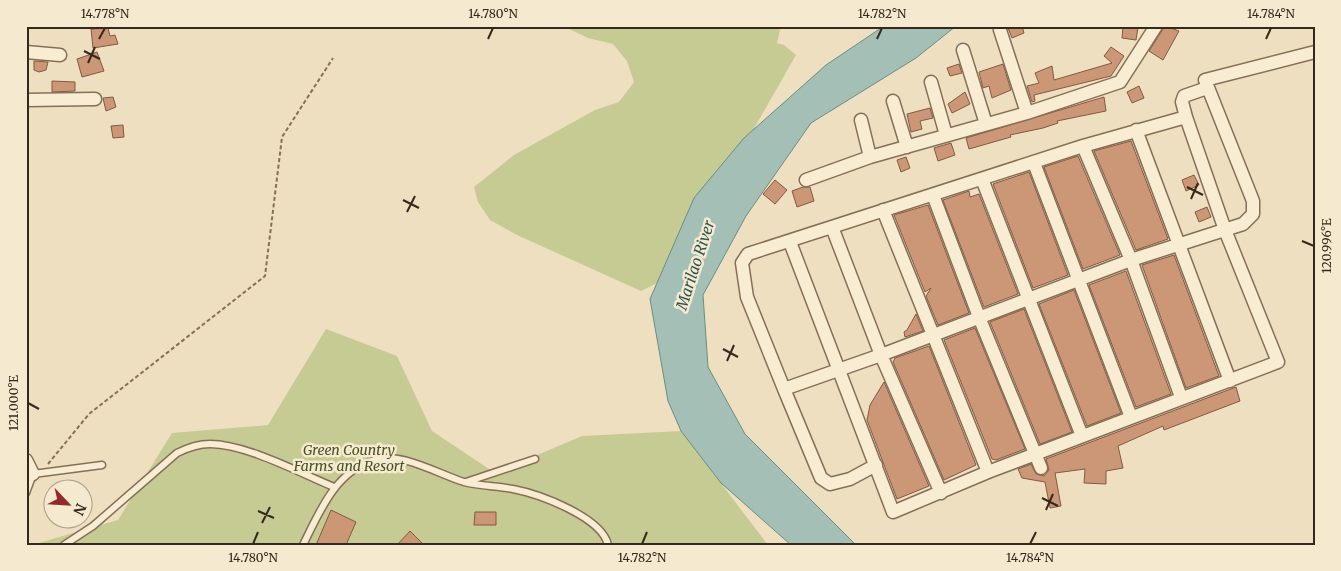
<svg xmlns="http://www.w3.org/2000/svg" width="1341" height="571" viewBox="0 0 1341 571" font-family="Merriweather,serif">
	<rect width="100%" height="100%" fill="#eddfc0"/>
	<path fill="#c6cb94" d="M563,26h218l-4,17 7,2 12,10 -127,222 -28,14 -124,-56 -27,-15 -12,-18 -4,-15 40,-32 81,-45 24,-8 15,-20 -7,-21 -14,-17 -25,-6z
		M326,329l71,27 35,75 63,42 87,-37 99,-5 87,114h-736l86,-25 54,-87 96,-8z"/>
	<path fill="#a3bfb6" stroke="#6a8d83" d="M884,26h72l-40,32 -105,65 -65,93 -43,79 5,72 37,67 111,111h-65l-70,-62 -40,-52 -13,-30 -18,-102 44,-101 50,-60 82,-73z"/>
	<path fill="#cb9776" stroke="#85593f" d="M1014,26h8l2,7 -12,5 -4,-10z
		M1165,26l14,5 -16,29 -14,-9z
		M1123,27h15l-2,13 -14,-2z
		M108,28l2,8 5,-1 3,9 -25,4 -2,-19z
		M1111,47l13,9 -13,20 -77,19 1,6 -3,1 -5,-16 12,-3 -4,-10 17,-7 2,14 58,-17 -8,-7z
		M97,52l7,19 -22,6 -5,-18z
		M34,61l14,1 -2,8 -7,2 -5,-2z
		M959,64l3,9 -12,3 -3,-8z
		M1003,64l8,26 -19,8 -3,-12 -6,2 -4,-16z
		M52,81l23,1v9l-23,1z
		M1139,86l5,12 -12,5 -5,-11z
		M965,92l5,12 -18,9 -4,-9z
		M113,97l3,10 -10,4 -3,-13z
		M1104,97l2,14 -49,10 1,2 -15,5 -33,7 1,2 -42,12 -3,-11z
		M930,108l3,10 -13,3 2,8 -11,3 -4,-18z
		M123,125l1,12 -11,1 -2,-12z
		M1131,141l37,98 -32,11 -42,-99z
		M951,143l4,12 -17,6 -4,-13z
		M1078,156l42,99 -37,14 -39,-102z
		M906,157l4,11 -9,4 -4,-12z
		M1029,172l39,103 -35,13 -40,-104z
		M1194,175l5,10 -13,6 -4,-11z
		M775,180l12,10 -12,14 -12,-10z
		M803,187h7l4,14 -17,6 -5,-16z
		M969,191l1,6 9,-3 39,100 -34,13 -41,-107z
		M928,205l41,108 -31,12 -12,-29 5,-8 -6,4 -31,-77z
		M1207,207l4,10 -12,5 -4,-10z
		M1174,255l45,121 -33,12 -44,-123z
		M1126,271l45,123 -35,13 -47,-122z
		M1074,290l47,123 -34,13 -48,-122z
		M1024,309l48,123 -32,12 -50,-122z
		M916,314l7,17 -18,6 -1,-5 3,-2z
		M975,328l50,121 -29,11 -4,-1 -48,-119z
		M929,346l47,119 -32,15 -51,-118 2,-4z
		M884,382l45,104 -32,13 -30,-79 3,-15z
		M1236,387l4,14 -76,29 -1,-4 -45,20 5,22 -17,3v13l-22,-1 1,-14 -30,4 6,33 -11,2 -5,-26 -23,-4 -4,-9 13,-5 5,10 8,2 5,-6 -3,-11z
		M331,510l25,12 -10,23h-30z
		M475,512h21v13h-22z
		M410,531l14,14h-27z"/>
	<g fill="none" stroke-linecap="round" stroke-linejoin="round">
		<g stroke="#866f58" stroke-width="9">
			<path id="lane" d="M466,482l69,-23
				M26,493l7,-19 69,-9
				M64,545l29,-19 84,-73c10,-5 21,-9 33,-9 36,0 90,29 124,43
				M303,545c17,-34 32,-73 71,-85 26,-9 64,14 90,22 16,4 33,4 49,7 26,5 89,28 95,56"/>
		</g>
		<g stroke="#866f58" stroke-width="15">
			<path id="street" d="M1000,30l27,83
				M963,50l23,74
				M26,52l34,3
				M931,82l15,53
				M1207,88l-23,8 -2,6 4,15 -103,29 -335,108 -6,9 5,34 37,92 97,-34 250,-95 112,-36 10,-10v-13l-48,-121 110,-28
				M26,100l69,-1
				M893,101l14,46
				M861,120l9,37
				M1136,130l94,251
				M1083,146l48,114 50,137
				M1034,163l97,254
				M982,179l100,257
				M806,180l64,-23 157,-44 93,-31 36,-56
				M933,195l46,122 62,151
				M883,210l105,262
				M832,227l49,128 60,138
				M790,242l103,270 95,-40 290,-110 -53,-132 -39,-113
				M784,389l37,89 9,6 20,-5 26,-14
				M26,460l7,14 -7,3"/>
		</g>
		<path stroke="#866f58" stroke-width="2" stroke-dasharray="4 2.5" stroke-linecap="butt" d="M48,464l41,-50 176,-138 17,-139 51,-79"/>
		<use href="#lane" stroke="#f8ecd3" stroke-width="6"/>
		<use href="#street" stroke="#f8ecd3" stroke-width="12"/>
	</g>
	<path fill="none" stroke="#35281d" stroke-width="2" d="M99,39l6,-11M488,39l5,-11M877,39l5,-11M1266,39l5,-11M84,51l16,8M88,63l7,-16M1187,187l16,8M1191,199l7,-16M403,200l16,8M407,212l8,-16M1302,241l12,5M723,349l15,8M727,361l7,-16M28,403l11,6M1042,498l16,8M1046,510l7,-16M258,511l16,7M262,523l8,-16M253,544l5,-12M642,544l5,-12M1030,544l6,-12"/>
	<g text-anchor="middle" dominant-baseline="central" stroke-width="5" stroke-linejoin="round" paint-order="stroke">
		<g font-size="14" font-style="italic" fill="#475223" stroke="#f5e9cf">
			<text x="349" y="450">Green Country<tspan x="349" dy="16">Farms and Resort</tspan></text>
		</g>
		<g font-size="15" font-style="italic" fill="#2c5552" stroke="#f5e9cf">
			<text transform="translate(695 265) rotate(-72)">Marilao River</text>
		</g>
	</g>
	<rect width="1341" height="571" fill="none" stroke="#f5e9cf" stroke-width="55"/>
	<g transform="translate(68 504) rotate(115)"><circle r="24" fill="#f5e9cf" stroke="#a89c88"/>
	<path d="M0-4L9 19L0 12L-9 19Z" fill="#94292c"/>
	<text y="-8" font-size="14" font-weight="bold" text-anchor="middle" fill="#35281d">N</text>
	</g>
	<rect x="28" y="28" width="1286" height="516" fill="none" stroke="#35281d" stroke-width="2"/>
	<g font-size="12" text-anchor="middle" fill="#35281d">
		<text x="105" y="18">14.778°N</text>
		<text x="493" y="18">14.780°N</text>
		<text x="882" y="18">14.782°N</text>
		<text x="1271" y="18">14.784°N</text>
		<text transform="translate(1327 246) rotate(-90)" y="4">120.996°E</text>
		<text transform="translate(14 403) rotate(-90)" y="4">121.000°E</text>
		<text x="253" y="562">14.780°N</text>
		<text x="642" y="562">14.782°N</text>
		<text x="1030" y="562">14.784°N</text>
	</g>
</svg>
